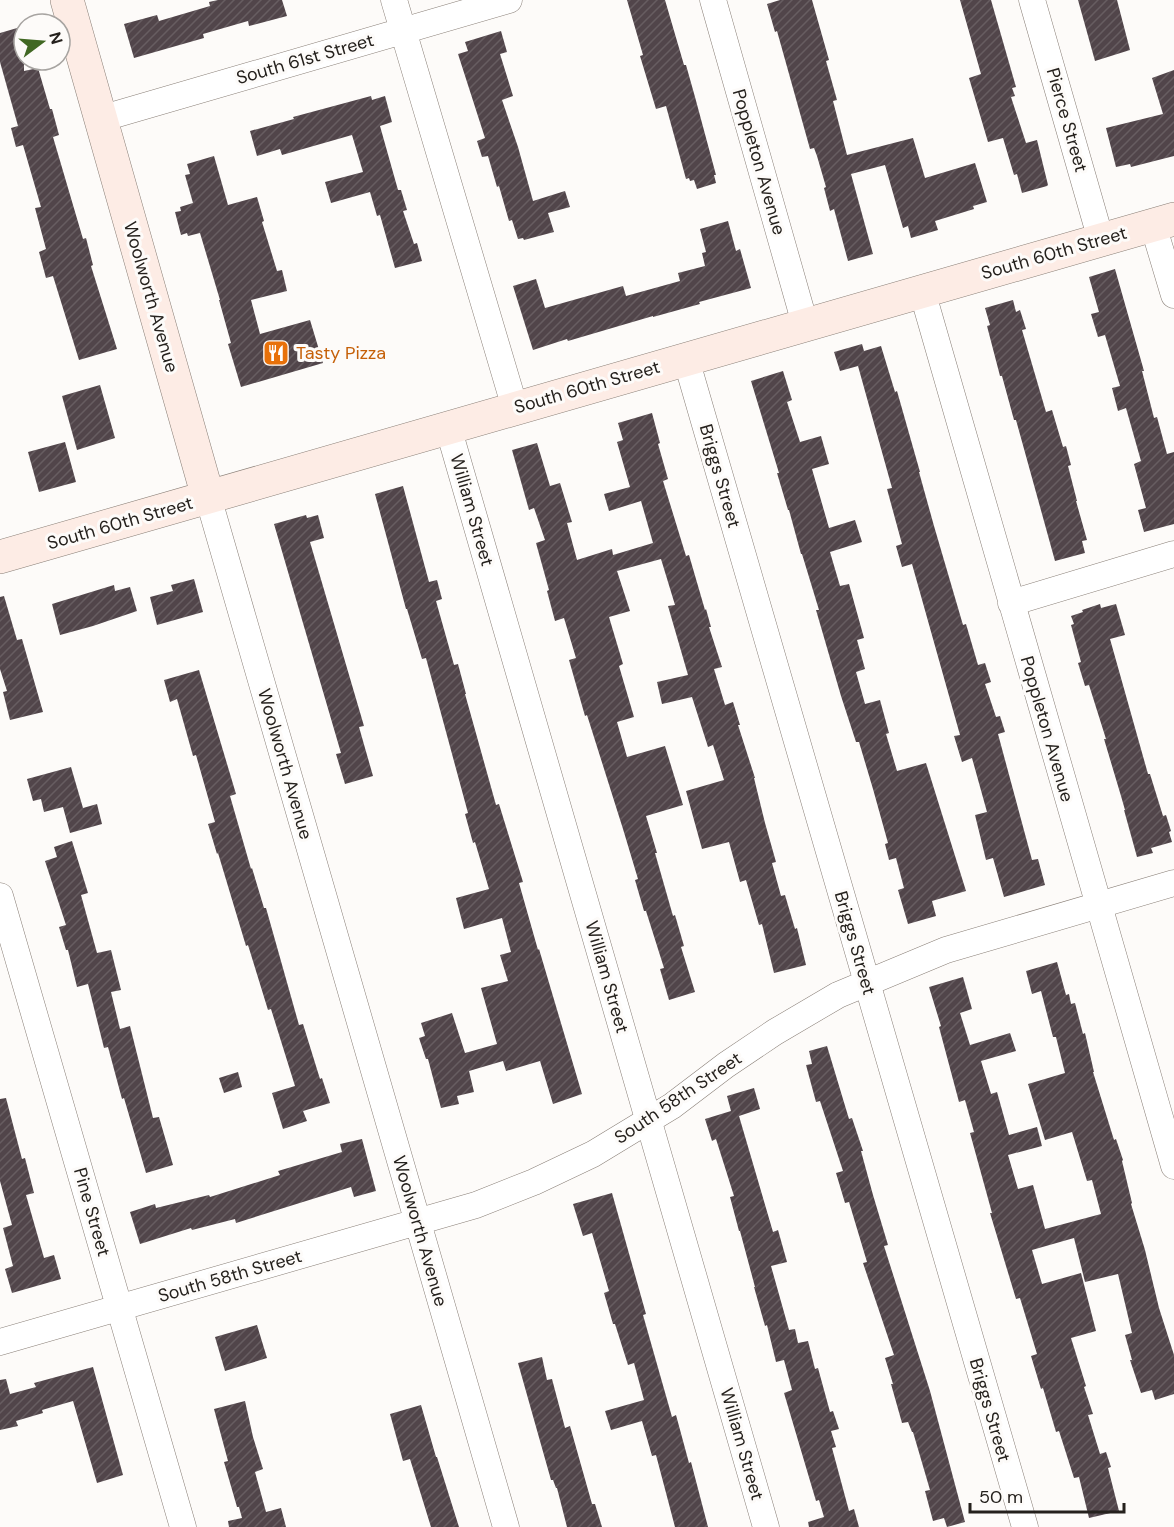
<svg xmlns="http://www.w3.org/2000/svg" width="1174" height="1527" viewBox="0 0 1174 1527" font-family="'DM Sans',sans-serif">
	<defs>
		<pattern id="building-hatch" width="6" height="6" patternUnits="userSpaceOnUse" patternTransform="scale(1.5)"><rect width="6" height="6" fill="#51454a"/><path d="M-1 1l2-2M0 6l6-6M5 7l2-2" fill="none" stroke="#675d61"/></pattern>
	</defs>
	<rect width="100%" height="100%" fill="#fdfbf9"/>
	<path fill="url(#building-hatch)" d="M218,0h64l5,16 -38,10 -1,-5 -45,13 1,4 -70,20 -10,-34 33,-9 2,6 51,-15 -1,-4z
		M627,0h38l19,65h2l9,32 21,78h-2l2,8 -19,6 -3,-9 -4,1 -1,-3 -3,1 -20,-73 -10,3 -16,-53 3,-1z
		M780,0h32l17,60 -3,1 11,39 -4,1 14,54 66,-17 12,40 50,-15 12,39 -14,4 1,3 -39,12 3,9 -27,8 -3,-12 -5,2 -18,-63 -34,9 22,80 -25,7 -14,-52 -4,2 -6,-23 2,-1 -9,-31 -3,-8 -4,1 -33,-118 -2,1 -8,-28z
		M960,0h31l25,87 -4,1 3,8 -4,1 15,46 11,-3 11,45 -1,1 -25,7 -5,-19 -3,1 -11,-37 -15,4 -19,-64 12,-4z
		M1078,0h39l13,50 -35,11z
		M24,26v45l14,-3 12,41h2l7,26 -6,2 30,102 3,-1 7,27 -2,1 26,83 -38,11 -26,-84 -7,2 -7,-26 7,-3 -11,-41 6,-1 -18,-62 -7,2 -5,-19 7,-2 -18,-64v-29z
		M501,31l6,21 -7,2 13,42 -11,4 16,47 15,54 32,-10 5,16 -22,6 6,19 -30,8 -1,-2 -5,1 -6,-19 -3,1 -10,-35 -2,1 -9,-31 -6,1 -5,-16 8,-3 -27,-84 10,-3 -3,-9z
		M1174,70v86l-43,11 -1,-3 -14,3 -10,-39 57,-14 -11,-36z
		M371,96l1,4 13,-4 7,26 -12,4 18,64h3l6,20 -4,1 11,33 3,-1 5,18 -27,7 -15,-53 -3,1 -7,-24 -39,11 -6,-21 38,-10 -11,-37 -70,20 -2,-6 -23,7 -7,-25 44,-12 -1,-2z
		M214,156l14,49 29,-8 7,24 -2,1 15,49 5,-1 5,21 -36,9 9,34 50,-14 13,43 -82,24 -13,-43 3,-1 -12,-43h1l-20,-67 -12,3 -1,-3 -6,2 -6,-23 6,-1 -1,-4 13,-4 -8,-28 5,-1 -3,-10z
		M728,221l8,30 4,-2 11,39 -52,14 1,2 -47,13v-1l-85,25 -1,-2 -34,11 -20,-64 23,-7 9,29 78,-22 3,10 54,-15 -2,-8 27,-7 -3,-13 4,-1 -6,-23z
		M1115,269l29,102h-2l12,47 3,-1 10,37 7,-2v72l-30,8 -6,-22 8,-2 -12,-44 7,-3 -15,-53 -8,3 -6,-23 8,-2 -15,-51 -7,2 -7,-23 8,-2 -10,-35z
		M1013,300l3,12 4,-2 6,19 -4,1 24,82 6,-2 11,37 3,-1 5,19 -3,1 9,35h-1l11,39 -5,1 3,12 -30,8 -39,-141h-2l-12,-44h-2l-13,-50 3,-1 -5,-17z
		M862,344l2,7 17,-5 14,46 2,-1 23,81h-1l15,54 29,99 3,-1 12,41 7,-2 6,19 -6,2 11,33 4,-1 5,16 -7,2 34,126 6,-1 7,26 -41,12 -11,-39 -7,2 -11,-45 12,-3 -15,-54 -10,4 -8,-26 6,-1 -48,-171 -10,3 -6,-21 6,-2 -15,-55 5,-1 -34,-122 -18,5 -6,-19z
		M783,371l9,29 -5,2 13,40 21,-6 8,28 -17,5 17,59 26,-8 7,22 -32,10 10,34 9,-2 15,54 -7,2 8,29 -9,3 9,32 15,-4 9,33 -3,1 11,37 29,-8 40,128 -34,10 4,15 -28,8 -10,-34 6,-2 -8,-30 -7,2 -4,-16 3,-1 -15,-54 -14,-47h-3l-15,-46 -25,-86h3l-17,-56h-1l-12,-44h-1l-11,-37h2l-28,-92z
		M100,385l15,53 -38,12 -15,-54z
		M652,413l8,30 -2,1 10,35 -5,2 23,75 3,-1 16,55 1,-1 5,18h-2l13,40 -8,2 11,36 8,-3 7,23h-2l17,53h-1l11,45 11,39 -4,1 9,33 4,-1 10,34 2,-1 9,37 -32,8 -12,-49 -3,1 -13,-45 -6,2 -11,-40 -27,7 -16,-58 38,-11 -11,-35 -5,2 -16,-50 -30,7 -5,-22 31,-7 -20,-69 7,-1 -14,-46 -44,12 13,40 -21,6 14,47 -4,2 15,51 -17,5 10,35 38,-11 18,59 -37,11 11,37h-2l18,63 2,-1 9,31 -3,1 14,45 -26,8 -9,-31 4,-1 -18,-57h-2l-9,-31 3,-1 -15,-50 -36,-114 -2,1 -16,-56 7,-2 -12,-40 -9,3 -8,-30 2,-1 -13,-47 9,-3 -11,-32 -5,2 -17,-60 25,-7 13,43 10,-3 12,39 -5,1 10,37 35,-11 1,6 40,-12 -12,-42 -32,10 -5,-17 26,-7 -13,-45 6,-2 -5,-17z
		M65,442l11,40 -37,10 -11,-40z
		M403,486l26,96 8,-2 5,19 -6,2 18,64 4,-1 8,30h-1l31,111 3,-1 24,78 -4,1 19,67 1,-1 43,145 -29,10 -13,-43 -34,10 -3,-10 -34,10 5,21 -17,4 2,8 -18,4 -13,-49h-2l-7,-21 6,-2 -4,-13 31,-10 13,40 32,-9 -16,-56 27,-7 -8,-26 11,-3 -9,-34 -38,11 -8,-31 33,-9 -14,-47 -2,1 -8,-29 3,-1 -42,-155 -4,1 -15,-50h-1l-31,-115z
		M306,515l1,3 11,-3 6,23 -14,4 54,184 -5,1 14,49 -28,8 -9,-30 5,-1 -67,-229z
		M194,579l9,33 -46,13 -7,-28 23,-6 -2,-6z
		M114,585l1,6 15,-4 7,24 -44,15 -33,9 -8,-31z
		M4,596l13,44 5,-1 21,73 -33,8 -7,-28 4,-1 -7,-22v-72z
		M1100,604l1,4 15,-4 9,31 -15,4 38,135h2l13,42 3,-1 5,16 -2,1 3,10 -21,6 2,5 -16,4 -13,-47h1l-4,-14 -17,-57h2l-17,-54 -4,1 -7,-23 3,-1 -10,-37 3,-1 -3,-8 12,-4 -1,-2z
		M199,670l37,124 -6,2 21,73 1,-1 12,40h2l33,117 4,-1 17,55 2,-1 8,25 -27,8 4,10 -24,8 -11,-36 23,-7 -24,-77 -3,1 -20,-65 -2,1 -28,-93 -1,1 -9,-30 7,-2 -19,-67 -3,1 -16,-57 -7,3 -6,-22z
		M71,767l12,41 14,-4 5,20 -32,9 -7,-26 -19,5 -3,-13 -8,2 -6,-22z
		M72,841l16,52 -7,2 16,58 14,-3 10,40 -10,2 9,37 10,-3 23,92 6,-1 14,48 -27,8 -22,-75 -2,1 -14,-52 -4,1 -16,-64 -11,3 -9,-37h-2l-7,-23 7,-2 -21,-64 12,-4 -3,-10z
		M1057,962l9,33 3,-1 2,10 4,-1 8,31 2,-1 9,39h-1l21,68 2,-1 7,21 -1,1 10,42 -1,1 14,46 14,58 15,47v39l-19,6 -3,-10 -11,3 -11,-33h2l-7,-25 7,-2 -14,-59 -33,8 -11,-44 -42,12 10,34 39,-11 15,58 -25,7 15,48 -2,1 9,27 -5,1 12,39 6,-2 5,15 -3,1 11,43 -30,7 -10,-41 -5,1 -15,-47 -3,1 -13,-44 -2,1 -10,-33 6,-2 -17,-56 -4,1 -26,-86h2l-22,-80 4,-1 -9,-32 -6,2 -20,-75 2,-1 -12,-39 34,-10 9,32 -12,4 10,32 40,-12 6,18 -35,10 10,33 6,-2 12,43 28,-8 5,19 -34,9 10,34 15,-4 12,44 56,-15 -9,-34 -5,1 -15,-49 -27,8 -17,-56 37,-11 -9,-36h-3l-12,-46 -9,3 -6,-23z
		M827,1046l22,73 3,-1 11,33h-2l12,44 15,50 -4,1 46,145 35,131 -18,5 -3,-9 -11,3 -8,-30 5,-1 -17,-58h-1l-4,-10 -6,1 -11,-39h2l-8,-26 9,-3 -31,-92 4,-1 -18,-60 -4,1 -9,-30 7,-2 -23,-70 -4,1 -10,-37 6,-1 -3,-13z
		M238,1072l4,15 -18,6 -5,-15z
		M754,1088l6,21 -21,7 34,116 5,-2 9,32 -16,4 18,64 6,-1 3,14 10,-2 7,28 3,-1 12,44 3,-1 6,18 -8,2 5,16 -4,1 17,63 5,-2 5,18h-50l-1,-5 16,-5 -5,-17 -3,1 -32,-108 8,-3 -8,-30 -8,2 -9,-37 -2,1 -11,-39h1l-15,-56h-1l-9,-34 4,-1 -18,-57 -4,2 -7,-22 26,-8 -4,-15z
		M6,1098l16,61 3,-1 9,35 -8,2 18,63 10,-3 7,24 -49,14 -7,-24 8,-3 -10,-38 9,-3 -12,-44v-82z
		M362,1139l14,52 -22,6 -3,-10 -115,36 -1,-4 -43,11 -1,-2 -51,16 -10,-32 25,-8 1,4 53,-13 1,2 70,-22 -2,-4 64,-19 -2,-8z
		M612,1193l34,121 -3,1 29,102 4,-2 13,48 2,-1 17,65h-33l-19,-72 -4,1 -10,-35 -31,9 -6,-19 39,-11 -10,-37 -6,2 -13,-41h-2l-9,-31 5,-2 -17,-58 -9,3 -10,-32z
		M257,1325l10,33 -42,13 -10,-34z
		M542,1357l5,23 5,-1 13,49 5,-2 22,78h3l7,23h-35l-10,-39h-1l-3,-8h-2l-33,-117z
		M93,1367l30,108 -26,8 -24,-82 -31,9 1,3 -27,8 2,5 -18,4v-50l6,-1 4,15 26,-7 -2,-4z
		M245,1401l8,36 10,32 -8,3 11,40 15,-4 5,19h-57l-1,-6 14,-3 -3,-11h-2l-13,-45 4,-1 -14,-52z
		M421,1405l15,52h1l22,70h-28l-21,-68 -7,2 -13,-47z"/>
	<g fill="none" stroke-linecap="round" stroke-linejoin="round">
		<g stroke="#897f77" stroke-width="27">
			<path id="street" d="M394,0l121,408
				M713,0l92,324
				M1032,0l69,240
				M100,119l409,-119
				M1153,225l21,70
				M922,291l252,875
				M686,359l339,1168
				M448,427l318,1100
				M208,497l298,1030
				M1011,603l163,-49
				M0,896l183,631
				M0,1342l476,-137 58,-23 59,-28 79,-48 54,-41 49,-33 63,-37 108,-45 228,-67"/>
		</g>
		<g stroke="#897f77" stroke-width="34">
			<path id="secondary" d="M67,0l141,497
				M0,557l1174,-338"/>
		</g>
		<use href="#street" stroke="#fff" stroke-width="26"/>
		<use href="#secondary" stroke="#fdece5" stroke-width="33"/>
	</g>
	<defs>
		<g id="restaurant-square" transform="scale(1.35)"><rect x="-9" y="-9" width="18" height="18" rx="4" fill="#e8710a" stroke="#fdfbf9"/><path d="M-5-6h1v4h1v-4h1v4h1v-4h1v5L-1.5 .5V6h-2V.5L-5-1ZM5-6V6H3V1.5H1.5Q1.5-4 5-6Z" fill="#fff"/></g>
	</defs>
	<g fill-rule="evenodd">
		<use href="#restaurant-square" x="276" y="353"/>
	</g>
	<g text-anchor="middle" dominant-baseline="central" stroke-width="6" stroke-linejoin="round" paint-order="stroke">
		<g font-size="18" fill="#25211d" stroke="#fdfbf9">
			<text transform="translate(305 59) rotate(-16)">South 61st Street</text>
			<text transform="translate(1067 120) rotate(74)">Pierce Street</text>
			<text transform="translate(759 162) rotate(74)">Poppleton Avenue</text>
			<text transform="translate(1054 253) rotate(-16)">South 60th Street</text>
			<text transform="translate(151 297) rotate(74)">Woolworth Avenue</text>
			<text transform="translate(587 387) rotate(-16)">South 60th Street</text>
			<text transform="translate(720 476) rotate(74)">Briggs Street</text>
			<text transform="translate(472 510) rotate(74)">William Street</text>
			<text transform="translate(120 523) rotate(-16)">South 60th Street</text>
			<text transform="translate(1047 729) rotate(74)">Poppleton Avenue</text>
			<text transform="translate(285 764) rotate(74)">Woolworth Avenue</text>
			<text transform="translate(855 943) rotate(74)">Briggs Street</text>
			<text transform="translate(607 977) rotate(74)">William Street</text>
			<text transform="translate(678 1098) rotate(-34)">South 58th Street</text>
			<text transform="translate(92 1212) rotate(74)">Pine Street</text>
			<text transform="translate(420 1231) rotate(74)">Woolworth Avenue</text>
			<text transform="translate(230 1276) rotate(-16)">South 58th Street</text>
			<text transform="translate(990 1410) rotate(74)">Briggs Street</text>
			<text transform="translate(742 1444) rotate(74)">William Street</text>
		</g>
		<g font-size="18" fill="#c56008" stroke="#fdfbf9" text-anchor="start">
			<text x="296" y="353">Tasty Pizza</text>
		</g>
	</g>
	<g transform="translate(42 42) rotate(74)"><circle r="28" fill="#fdfbf9" stroke="#a7a4a1" stroke-width="1.5"/>
	<path d="M0-4.5L10 22L0 15L-10 22Z" fill="#416823"/>
	<text y="-9" font-size="16" font-weight="bold" text-anchor="middle" fill="#25211d">N</text>
	</g>
	<path d="M970 1503v9h154v-9" fill="none" stroke="#25211d" stroke-width="3"/>
	<text x="979" y="1503" font-size="18" fill="#25211d" stroke="#fdfbf9" stroke-width="4.5" paint-order="stroke">50 m</text>
</svg>
